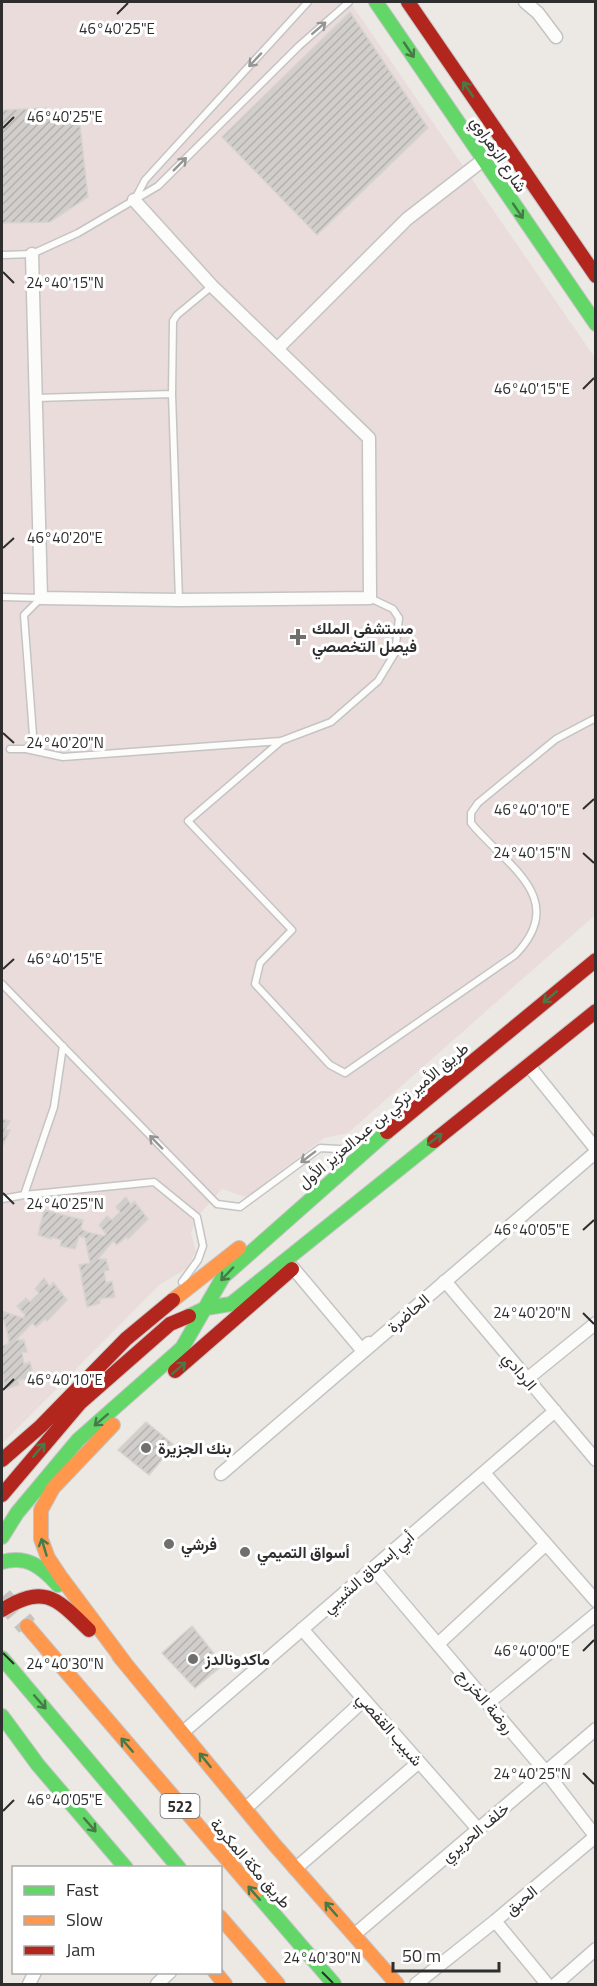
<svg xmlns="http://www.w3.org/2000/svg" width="597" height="1986" viewBox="0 0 597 1986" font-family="'Titillium Web',Vazirmatn,sans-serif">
	<defs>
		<pattern id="building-hatch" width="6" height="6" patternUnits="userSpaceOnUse" patternTransform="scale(1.5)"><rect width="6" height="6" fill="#d1cecb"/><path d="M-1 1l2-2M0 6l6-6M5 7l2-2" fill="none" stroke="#b4b1af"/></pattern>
	</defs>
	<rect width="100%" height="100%" fill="#ece8e4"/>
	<path fill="#e9dcdb" d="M2,2h348l245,356v557l-247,218 -24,5 -78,59 -24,-8 -25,28 -6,16 5,19 -10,17 -27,16 -157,159z"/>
	<path fill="url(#building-hatch)" stroke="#d7d4d0" stroke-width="1.5" d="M350,12l78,116 -111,107 -95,-98z
		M46,108l34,17 8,72 -38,25 -48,1v-113z
		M2,1119l8,2 -5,9h5l-8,17z
		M126,1197l5,8 3,-4 14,18 -20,20 -2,-2 -9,8 -4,-4 -15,18h8l3,11 -5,1 2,12 6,-2 3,16 -16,2 1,4 -13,4 -6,-31h1l-3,-11 11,-2 -5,-25 -6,-2 -4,13 -15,-3 2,-6 -12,-3 1,2 -13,-4 6,-25 39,10 -2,9 6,3 17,4 2,-2 -7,-9 8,-9 5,4 8,-8 -4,-5z
		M44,1278l6,9 3,-5 14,18 -20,21 -2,-2 -9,8 -4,-4 -16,17h8l3,12h-5l2,12 6,-2 4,16 -16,2 1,5 -14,4 -3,-20v-23l6,-2 1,-4 -5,-20 -2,-1v-8l21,7 2,-3 -8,-9 9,-8 4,4 9,-9 -4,-4z
		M146,1422l28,23 -25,30 -31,-25z
		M192,1626l31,39 -28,23 -33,-35z"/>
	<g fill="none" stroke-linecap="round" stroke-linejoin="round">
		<path stroke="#c6c3c0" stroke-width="21" stroke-dasharray="21 10" stroke-linecap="butt" d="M2,1597l25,29"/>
		<g stroke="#c5c4c5" stroke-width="9">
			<path id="lane" d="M135,199l10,-19 163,-178
				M2,255l30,-1 46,-21 80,-47 141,-140 50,-44
				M172,394l1,-73 4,-6 35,-29
				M36,398l136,-4 7,206
				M2,597l39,1
				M281,741l-93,80 104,109 -32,33 -5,21 75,81 15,8 170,-118c56,-57 -11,-91 -44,-132v-10l7,-10 78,-64 40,-21
				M10,749h16l5,-5 2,-9 -9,-120 17,-17
				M26,749l37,8 218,-16 50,-19 47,-41 17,-28 4,-35 -6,-9 -23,-11
				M2,984l215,220 23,3 80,-59 37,2
				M24,1195l30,-88 9,-61
				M2,1199l22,-4 130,-13 43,35 6,29 -5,14 -16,22"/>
		</g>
		<g stroke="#c5c4c5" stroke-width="15">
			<path id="street" d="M525,2l13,11 18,24
				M32,254l9,344 138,2 191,-2 -1,-160 -157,-152 -78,-86
				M277,349l130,-130 76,-59
				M529,1066l67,83
				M293,1268l69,82 7,-7
				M441,1285l4,-4 151,179
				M527,1379l69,-56
				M484,1473l112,128
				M221,1474l375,-322
				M373,1568l173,204 50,65
				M302,1629l176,200
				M438,1644l108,-100
				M488,1703l108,-89
				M182,1733l373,-322
				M245,1809l119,-109
				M295,1869l124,-107
				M495,1921l52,63
				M354,1935l242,-206
				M29,1984l6,-12
				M157,1984l13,-12
				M416,1984l79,-63 101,-85
				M556,1984l40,-35"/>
		</g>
		<g stroke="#c5c4c5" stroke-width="16">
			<path id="fast" d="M376,2l220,322
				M189,1316l17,-8 25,-4 203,-163
				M2,1537l15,-24 61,-73 104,-92 41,-71 164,-145
				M2,1562c25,-7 40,5 56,23
				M2,1658l177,210
				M2,1716l36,49 88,103
				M255,1892l79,92"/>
		</g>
		<g stroke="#c5c4c5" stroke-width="16">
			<path id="slow" d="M173,1300l66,-52
				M113,1425l-60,63 -12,22v29l7,19 12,18 65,87
				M27,1626l228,266
				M119,1656l154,187 124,141
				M220,1917l58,67
				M215,1972l10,12"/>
		</g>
		<g stroke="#c5c4c5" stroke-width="16">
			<path id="jam" d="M408,2l188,274
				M387,1132l209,-172
				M434,1141l162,-130
				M175,1371l117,-102
				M2,1460l39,-34 85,-87 47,-39
				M2,1495l78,-92 90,-79 19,-8
				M2,1610c43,-27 55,-11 87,20"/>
		</g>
		<use href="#lane" stroke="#fcfcfb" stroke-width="6"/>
		<use href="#street" stroke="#fcfcfb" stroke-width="12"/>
		<use href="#fast" stroke="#63d668" stroke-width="14"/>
		<use href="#slow" stroke="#ff974d" stroke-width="14"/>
		<use href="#jam" stroke="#b3261e" stroke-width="14"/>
	</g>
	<defs><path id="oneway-shaft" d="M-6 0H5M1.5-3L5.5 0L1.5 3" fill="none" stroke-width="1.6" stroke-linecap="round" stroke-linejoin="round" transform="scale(1.5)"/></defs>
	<g stroke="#959594">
		<use href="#oneway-shaft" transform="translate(319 28) rotate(-41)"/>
		<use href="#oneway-shaft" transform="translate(255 60) rotate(133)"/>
		<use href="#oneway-shaft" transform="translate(180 164) rotate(-45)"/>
		<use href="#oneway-shaft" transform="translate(156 1142) rotate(-134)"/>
		<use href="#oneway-shaft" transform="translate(308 1157) rotate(143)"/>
	</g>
	<g stroke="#467a48">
		<use href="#oneway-shaft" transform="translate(409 50) rotate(56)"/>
		<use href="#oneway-shaft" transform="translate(468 89) rotate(-124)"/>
		<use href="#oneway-shaft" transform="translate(518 211) rotate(56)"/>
		<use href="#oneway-shaft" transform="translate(550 997) rotate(140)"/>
		<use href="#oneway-shaft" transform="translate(435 1139) rotate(-38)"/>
		<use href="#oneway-shaft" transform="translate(227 1274) rotate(133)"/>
		<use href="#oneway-shaft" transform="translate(179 1368) rotate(-41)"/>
		<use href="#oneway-shaft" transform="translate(101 1420) rotate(139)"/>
		<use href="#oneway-shaft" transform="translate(39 1450) rotate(-49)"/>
		<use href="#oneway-shaft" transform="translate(44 1547) rotate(-107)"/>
		<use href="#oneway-shaft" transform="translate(40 1702) rotate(49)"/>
		<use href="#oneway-shaft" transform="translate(127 1745) rotate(-131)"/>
		<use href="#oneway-shaft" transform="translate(205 1760) rotate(-129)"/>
		<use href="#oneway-shaft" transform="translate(90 1825) rotate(49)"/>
		<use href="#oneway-shaft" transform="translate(254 1893) rotate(-131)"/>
		<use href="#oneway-shaft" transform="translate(331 1909) rotate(-131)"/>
	</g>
	<path fill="none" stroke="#2e2e2e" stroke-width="2" d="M117,14l11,-11M3,128l11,-11M3,272l11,11M583,389l11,-11M3,548l11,-10M3,733l11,10M583,809l11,-10M583,853l11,10M3,969l11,-10M3,1193l11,11M583,1230l11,-10M583,1313l11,11M3,1390l11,-11M583,1651l11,-11M3,1653l11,11M583,1773l11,11M3,1811l11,-11M322,1972l11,11"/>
	<g fill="#706f6e" stroke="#fff" stroke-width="2">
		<path d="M295 628h6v6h6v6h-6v6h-6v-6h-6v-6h6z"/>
		<circle cx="146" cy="1448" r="6"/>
		<circle cx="169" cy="1544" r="6"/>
		<circle cx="245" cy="1552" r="6"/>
		<circle cx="193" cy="1659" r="6"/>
	</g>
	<g text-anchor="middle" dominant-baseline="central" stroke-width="6" stroke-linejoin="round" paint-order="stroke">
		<rect fill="#fff" stroke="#6d6d6d" stroke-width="1.5" x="160.5" y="1794" width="39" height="24" rx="4.5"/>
		<g font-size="15" font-weight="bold" fill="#2e2e2e">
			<text x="180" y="1806">522</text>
		</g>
		<g font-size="16" fill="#2e2e2e" stroke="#fff">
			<text transform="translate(499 154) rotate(56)">شارع الزهراوي</text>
			<text transform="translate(383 1115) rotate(-40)">طريق الأمير تركي بن عبدالعزيز الأول</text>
			<text transform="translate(408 1313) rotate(-41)">الحاضرة</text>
			<text transform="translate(520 1371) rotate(50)">الردادي</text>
			<text transform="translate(368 1572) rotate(-41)">أبي إسحاق الشيبي</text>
			<text transform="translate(486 1701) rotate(50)">روضة الخزرج</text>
			<text transform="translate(390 1729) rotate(49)">شبيب القفصي</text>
			<text transform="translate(475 1832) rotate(-40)">خلف الحريري</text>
			<text transform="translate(251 1863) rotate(49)">طريق مكة المكرمة</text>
			<text transform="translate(521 1900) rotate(-40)">الحبق</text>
		</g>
		<g font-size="16" font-weight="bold" fill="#2e2e2e" stroke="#fff" text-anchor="start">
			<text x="312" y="628">مستشفى الملك<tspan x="312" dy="18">فيصل التخصصي</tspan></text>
			<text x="158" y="1448">بنك الجزيرة</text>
			<text x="181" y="1544">فرشي</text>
			<text x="257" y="1552">أسواق التميمي</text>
			<text x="205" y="1659">ماكدونالدز</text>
		</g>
	</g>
	<g font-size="15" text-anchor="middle" fill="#2e2e2e" stroke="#fff" stroke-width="6" stroke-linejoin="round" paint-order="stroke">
		<text x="117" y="34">46°40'25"E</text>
		<text x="65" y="122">46°40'25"E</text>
		<text x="65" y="288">24°40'15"N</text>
		<text x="532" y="394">46°40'15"E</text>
		<text x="65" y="543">46°40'20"E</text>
		<text x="65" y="748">24°40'20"N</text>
		<text x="532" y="815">46°40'10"E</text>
		<text x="532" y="858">24°40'15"N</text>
		<text x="65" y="964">46°40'15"E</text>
		<text x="65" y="1209">24°40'25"N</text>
		<text x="532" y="1235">46°40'05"E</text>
		<text x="532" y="1318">24°40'20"N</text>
		<text x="65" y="1385">46°40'10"E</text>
		<text x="532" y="1656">46°40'00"E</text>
		<text x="65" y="1669">24°40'30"N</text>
		<text x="532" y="1779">24°40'25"N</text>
		<text x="65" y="1805">46°40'05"E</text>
		<text x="322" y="1963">24°40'30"N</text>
	</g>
	<rect width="597" height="1986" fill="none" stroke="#2e2e2e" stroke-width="6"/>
	<rect x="12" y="1866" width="210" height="108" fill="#ffffff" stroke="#ababab" stroke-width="1.5"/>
	<rect x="24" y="1886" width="30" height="9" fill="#63d668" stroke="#ababab" stroke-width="1.5"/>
	<text x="66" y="1896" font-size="18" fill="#2e2e2e">Fast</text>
	<rect x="24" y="1916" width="30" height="9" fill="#ff974d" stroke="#ababab" stroke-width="1.5"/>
	<text x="66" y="1926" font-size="18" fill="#2e2e2e">Slow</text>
	<rect x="24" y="1946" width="30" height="9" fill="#b3261e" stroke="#ababab" stroke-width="1.5"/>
	<text x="66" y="1956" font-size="18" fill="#2e2e2e">Jam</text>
	<path d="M393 1962v9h106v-9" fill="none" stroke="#2e2e2e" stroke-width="3"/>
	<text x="402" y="1962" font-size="18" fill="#2e2e2e" stroke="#ffffff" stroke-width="4.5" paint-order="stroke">50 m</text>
</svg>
